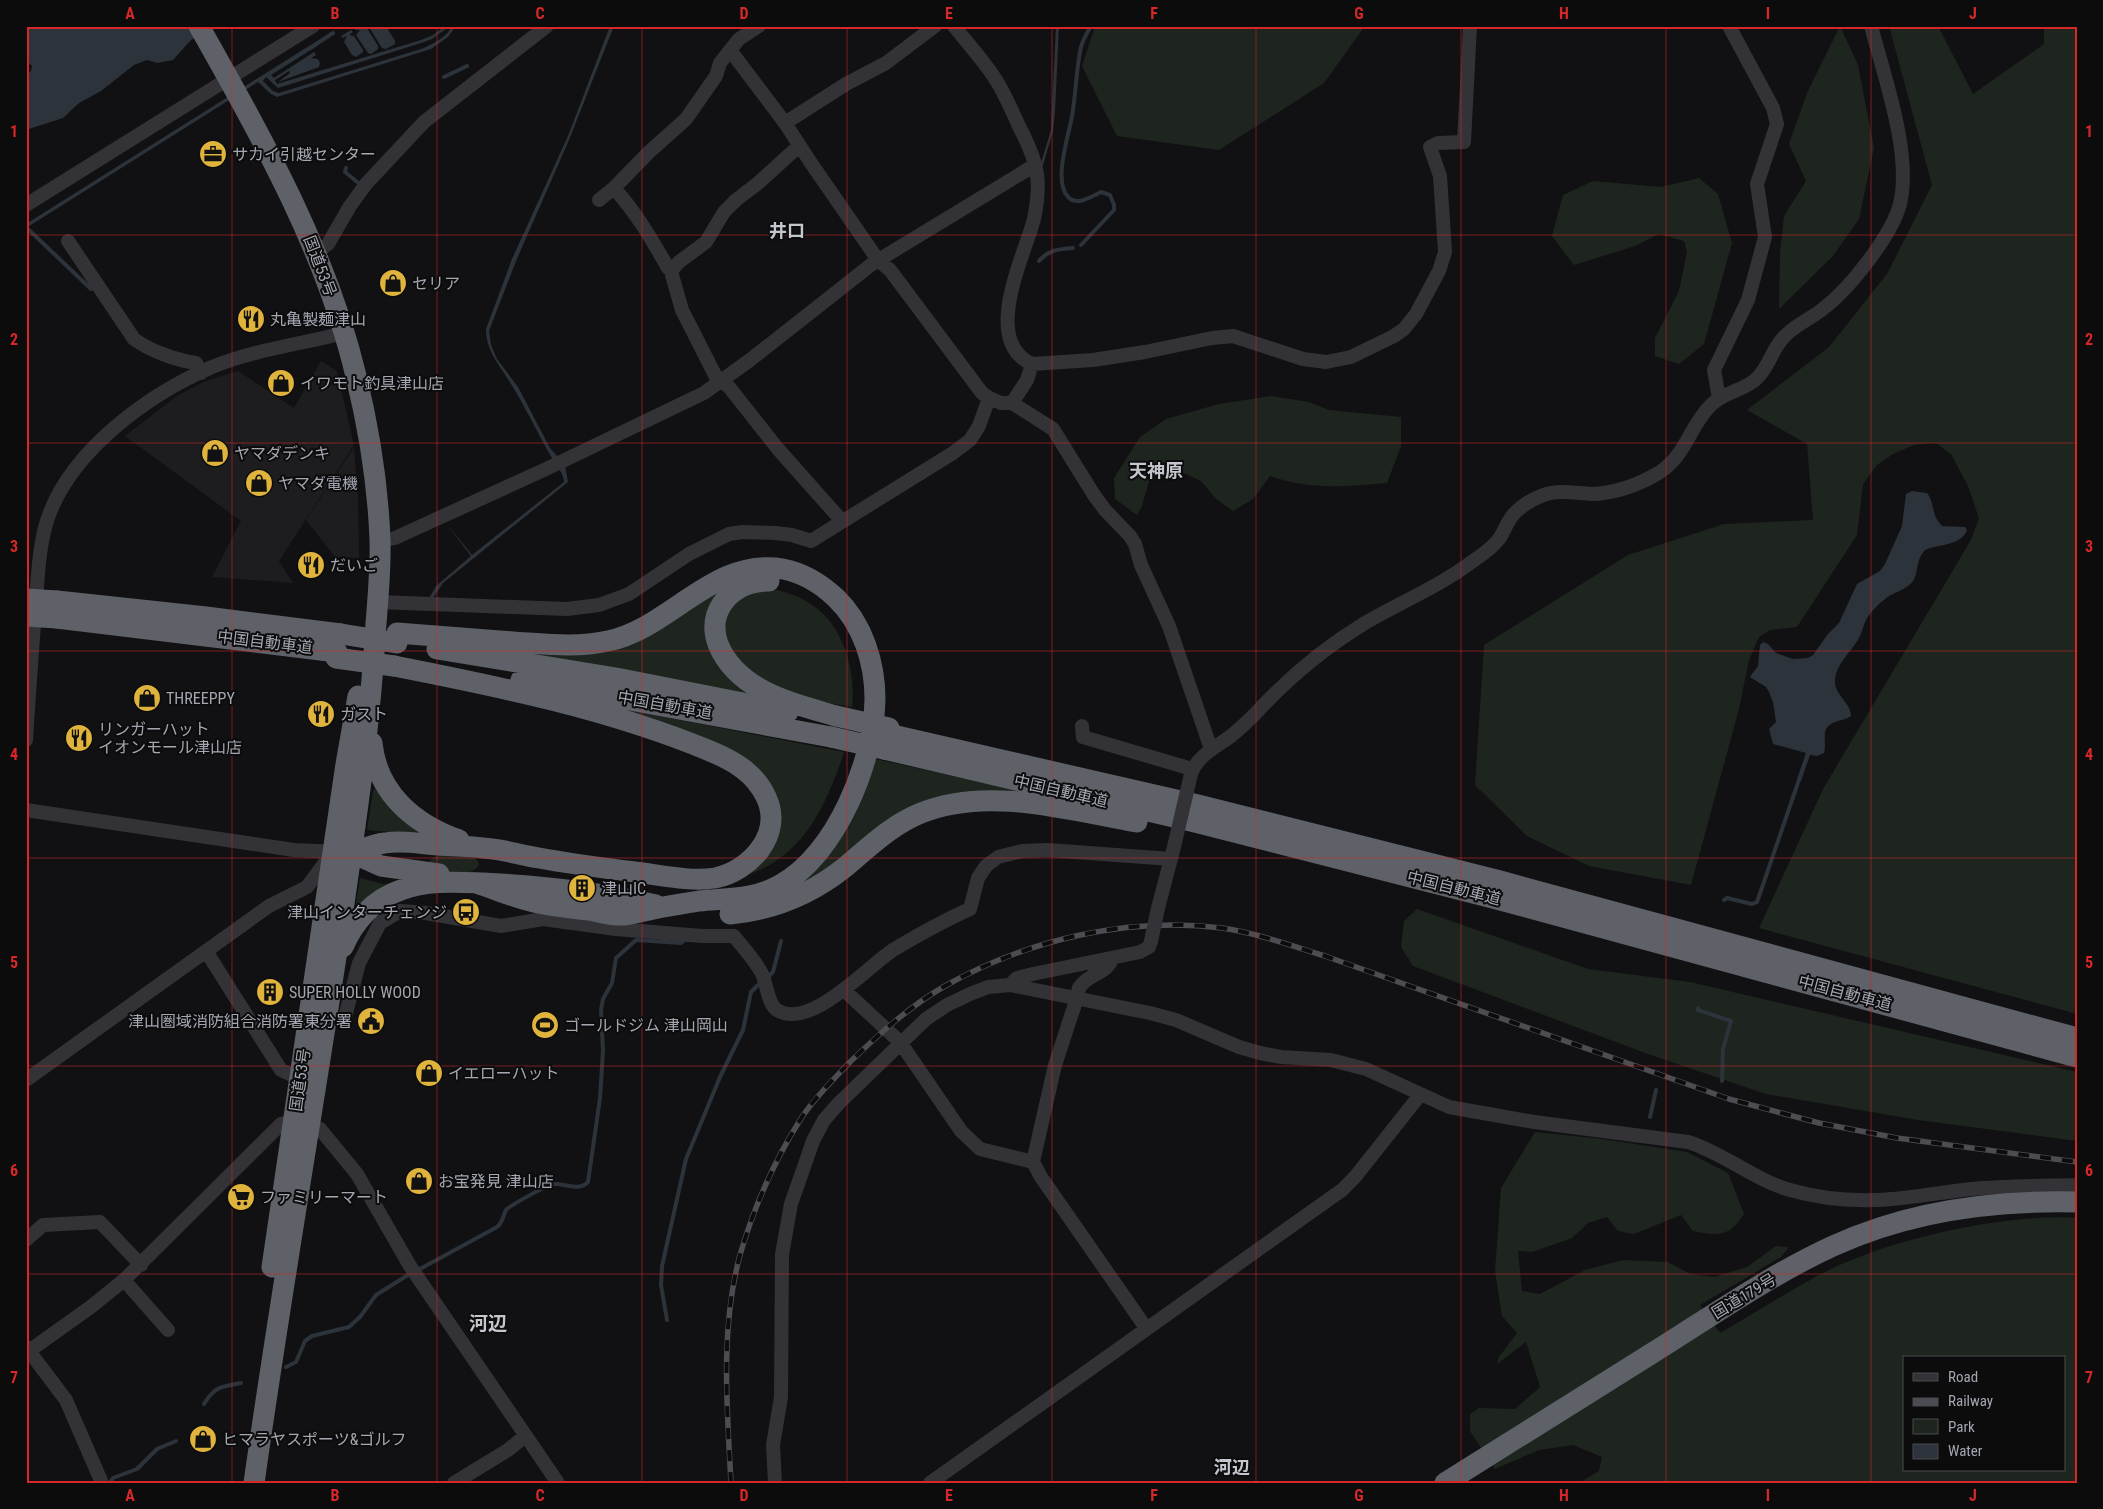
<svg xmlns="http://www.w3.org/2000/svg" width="2103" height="1509" viewBox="0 0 2103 1509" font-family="'Roboto Condensed','Noto Sans JP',sans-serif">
	<rect width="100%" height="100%" fill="#111113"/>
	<path fill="#1d1d1f" d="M321,361l16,10 17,74 -75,116 14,22 -81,-6 29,-56 -116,-85 52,-40 26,-14 35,-11 56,37z
		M354,447l4,50 1,61 -24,-1 -29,-37z"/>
	<path fill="#1e251f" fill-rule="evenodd" d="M1095,26h270l-41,57 -105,67 -102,-14 -35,-70z
		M1840,26l18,39 16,83 -15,71 -26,37 -54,53 1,-56 4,-37 22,-35 -17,-37 18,-51z
		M1889,26h49l35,68 71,-50v-18h33v988l-318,-86 64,-139 148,-249 8,-22 -11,-32 -17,-32 -15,-11 -22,2 -21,9 -16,11 -14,19 -6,51 -60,92 -27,3 -11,7 -10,23 -10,49 -48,176 -102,-19 -62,-30 -52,-51 9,-140 144,-90 96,-31 89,-4 -6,-76 -60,-34 82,-63 58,-73 45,-89z
		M1699,178l19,16 14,49 -28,101 -25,20 -24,-8v-18l24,-47 8,-39 -3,-11 -25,-7 -24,12 -61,19 -22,-29 11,-41 30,-14 68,6z
		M1271,396l38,6 20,8 72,7v29l-14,37c-43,4 -75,7 -117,-7l-17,23 -20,12 -17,-12 -15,-18 -26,-12 -25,8 -8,29 -5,9 -22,-16 -1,-21 26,-41 26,-18 53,-15z
		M722,584l-11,28 45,84 -254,-47 74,2z
		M773,589c13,3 25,7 36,14 34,20 47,67 43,104l-45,-8 -63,-28 -20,-35 2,-21 18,-21z
		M547,694l297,58c-19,57 -43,110 -107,126l23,-16 1,-84z
		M871,758l154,34 -65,4 -144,85 -27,4z
		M377,787c12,21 26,35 46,48l-56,-5 6,-39z
		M441,854l34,4 4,5c-2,15 -37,10 -50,10l-5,-7 10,-9z
		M360,878l31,8 -36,23z
		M1417,909l171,60 102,13 387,90v69l-159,-21 -152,-26 -118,-40 -235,-88 -12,-19 3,-26z
		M1535,1132l67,7 85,13 41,21 16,41c-15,23 -25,22 -51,17l-12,-16 -47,19 -16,-3 -11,-14 -19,6 -16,15 -40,14 -14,-1 4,40 18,3 45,-24 38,-10 45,2 22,12 25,3 32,-10 29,-21 13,1 -8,10 -81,48 20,28c36,-21 72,-44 109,-63 65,-32 176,-57 248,-52v265h-498l20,-12 3,-14 -29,-12 -34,5 -44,19 -25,-38v-17l9,-6 36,1 25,-22 -14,-45 -29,22 2,-7 18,-24 -15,-17 -7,-45 6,-83zM1904,1358h160v112h-160z"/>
	<path fill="#2c333a" d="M29,26h183l-22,15 -17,19 -16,3 -10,-3 -13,5 -33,26 -22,12 -16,15 -37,12v-54l5,-5 1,-5 -6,-6v-32z
		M357,26l10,2 11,18v3l-7,5 -3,-1 -12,-18 4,-5h-4l-2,-2z
		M386,26l9,15v3l-9,5 -4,-1 -13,-21z
		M445,26h5l-18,13 -11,4 -143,45 -12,-11 -3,4 10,10 6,2 145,-45c10,-5 23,-11 28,-22h4l-8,11 -17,12 -154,48 -6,-3 -13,-12 -232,146v-4l283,-178h8l-46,29 3,3 40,-26 2,3 -5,3 7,1 2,4 -1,4 -41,15 12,-9 -1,-2 -14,9 2,4 144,-44 12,-5z
		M610,26h4l-45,114 -53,121 -27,70 2,14 6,14 21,28 32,61 15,17 3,17 -125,101 -11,17h-4l8,-14 35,-30 -25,-33 26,32 92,-73c0,-9 -8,-16 -12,-24 -14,-24 -26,-50 -41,-74 -11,-19 -25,-32 -25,-55l26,-70 56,-123z
		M1056,26h3l-4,86 -2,19 -12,41 3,31h-2l-4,-39 2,2 11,-36z
		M351,30l2,2 -4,3 5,1 9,14v2l-7,5 -4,-2 -8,-13 3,-6 -4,2 -2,-2z
		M1912,491l15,2c8,9 3,20 15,33l23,1 2,3c-6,16 -28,14 -42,20 -10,11 -6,23 -12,31 -7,10 -21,11 -29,19 -7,5 -14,13 -18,20 -3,6 -4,13 -7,18 -8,14 -24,27 -24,44 0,13 16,21 16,34 -8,6 -24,4 -26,17 -1,7 1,13 -1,20l-7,3 -7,-1 -9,26 -4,-2 9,-26 -33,-9 -4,-15 7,-7 -3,-20 -4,-10 -3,-5 -16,-10 8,-11 2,-21 3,-3 5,2 8,9 17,6 15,-1 5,-3 15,-21 11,-11 18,-39 23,-13 5,-7 17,-38 4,-32z"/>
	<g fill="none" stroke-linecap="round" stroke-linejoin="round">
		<path stroke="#2c333a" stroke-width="4" d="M310,48l23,-15
			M444,77l23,-11
			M346,168l-1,4 16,13
			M29,230l62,59
			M1081,245l33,-35v-5l-4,-10 -9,-3c-8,4 -23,14 -32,6 -17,-15 0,-63 3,-82 4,-23 4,-46 9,-69 2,-8 6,-14 10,-21
			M1039,261c9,-11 20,-12 34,-13
			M1724,900l3,-2 25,6 5,-2 43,-125
			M767,978l6,-6 8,-31
			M1698,1008v2l33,11 -8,28 -1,32
			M1650,1117l6,-27
			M420,1269l77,-42c6,-5 6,-11 9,-17 3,-4 35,-21 41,-24 15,-7 29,8 41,-4l12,-84 3,-47 -2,-41 2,-11 9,-16 4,-25 20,-18 45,3 4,-3
			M667,1320l-6,-35 1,-19 24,-107 34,-82 23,-47 8,-38 10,-10
			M286,1367l10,-5 9,-21 7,-5 37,-9 11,-10 16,-22 32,-20
			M204,1404c11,-18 17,-17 37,-21
			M110,1483l3,-5 24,-9 20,-20 19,-8"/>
		<path stroke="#333337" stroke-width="14" d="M954,26c14,18 30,35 42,54 9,14 15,29 22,44 8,16 16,32 19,50 2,14 0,30 -3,45 -10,38 -53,122 -2,145l61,-4 52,-8 67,-14 21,-2 70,23 23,3 25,-5 43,-21 10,-7 12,-15 23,-43 6,-19 -5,-76 -10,-29 8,-4 26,-1 6,-116
			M730,50l55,73 26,40 67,97 12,10 92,123 7,5 12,5h11l41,26 41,66 11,15 25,26 5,8 6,21 28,61 42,123
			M785,123l61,-39 40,-21 49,-37
			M799,146l-42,38 -21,16 -12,12 -18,30 -27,20 -7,8v5l10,35 33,65 14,12 49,62 64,72
			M614,188c23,26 37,50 54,80l4,2
			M599,200l15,-12 34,-35 38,-34 30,-43 4,-13 19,-24 20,-13
			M26,205l287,-179
			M68,241l66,98c16,12 42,21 62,24l5,10
			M316,253l12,-9 22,-38 16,-22 58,-62 123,-96
			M1719,398l-5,-28 34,-70 17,-63 -8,-53 20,-60 -4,-16 -44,-82
			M1012,403l15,-23 5,-16
			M380,541l15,-3 151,-69 158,-76 46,-33 122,-96 163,-99
			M378,602l189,7 32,-4 30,-11 60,-40 40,-20 13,-2 33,1 17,2 19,6 142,-88 17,-13 9,-14 10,-28
			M1082,726l1,11 109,32
			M26,740c3,-47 6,-94 10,-140 2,-25 3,-51 10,-76 21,-71 101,-129 166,-157 41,-17 89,-23 132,-34
			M1191,774c6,-18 25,-27 40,-38 9,-7 17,-15 25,-23 32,-35 68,-65 109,-90 36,-21 75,-37 108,-62 9,-6 19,-13 26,-22 5,-7 8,-17 14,-24 7,-8 18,-15 28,-19 16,-7 33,-3 50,-2 23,0 50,-10 69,-22 27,-18 30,-47 51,-67 13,-13 31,-14 44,-25 14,-12 16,-29 28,-42 11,-13 28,-19 41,-30 26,-20 68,-73 76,-104 12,-51 -16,-128 -29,-178
			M26,810l268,40 46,2
			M1158,908l15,-57
			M206,951l75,119 19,9
			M1010,985l7,-7 16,-4 107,-22 9,-5 2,-6
			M1079,988c8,-14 28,-14 33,-29
			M845,991l55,51 61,89 19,18 53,13
			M1074,1007l-19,58 -22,97 8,15 105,151
			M345,1017l14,-54 21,-40 20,-12 26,2 75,13 42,-7 73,10 86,7h32c9,12 23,26 29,40 4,10 5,28 14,34 33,21 91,-44 116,-60 25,-15 50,-29 77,-41l8,-31 8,-12 12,-9 24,-6 26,-1 123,9
			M26,1080l243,-174 38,-19 23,-31
			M26,1240l17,-15 57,-3 41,43
			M124,1280l44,50
			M26,1347l40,53 36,83
			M29,1351l63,-45 32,-26 157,-156 13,-2 16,2 10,5 37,45 53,92 148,217
			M454,1483l54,-33 17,-14
			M775,1483l-2,-38 8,-48 1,-143 9,-50 22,-63 11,-21 15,-17 87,-84 21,-14 23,-11 18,-7 22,-2 140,28 26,7 63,27 21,6 21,4 50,3 35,9 83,38 85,15 154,20c36,11 66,38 102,48 32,9 69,12 102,9 26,-2 52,-7 79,-10 35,-3 70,-3 106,-4
			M930,1483l412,-293 13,-13 65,-82"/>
		<path stroke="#5f6168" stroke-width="21" d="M199,26c63,112 127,224 157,350 13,53 22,110 24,164 1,33 -3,66 -5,98 -6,98 -21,196 -35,293 -28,184 -60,367 -86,552
			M769,581c-19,0 -36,7 -47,23 -8,12 -9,26 -4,40 19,47 74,59 118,72
			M57,601l149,16 135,17
			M57,618l280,34
			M397,633c39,3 78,6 116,9 32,2 64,6 95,-1 63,-13 105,-84 175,-72 21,4 38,15 53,29 27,26 39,65 39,101 -1,62 -39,156 -95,186 -27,15 -53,13 -81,16 -17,3 -33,5 -50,9 -8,1 -18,5 -27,5 -10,1 -22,-3 -33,-5 -18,-2 -37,-4 -55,-8 -19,-4 -39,-13 -58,-19
			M437,649l179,29 172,34
			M521,680l310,57
			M888,734l310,71 302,76 577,157
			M372,743c5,50 42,81 87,97
			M884,749l311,73 298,76 584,159
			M352,853c11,-4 22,-9 33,-10 18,-3 36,1 53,2 15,1 30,1 45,3 19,1 37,7 56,10 32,6 64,10 96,14 25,3 55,10 80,6 35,-7 69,-44 51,-81 -11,-24 -32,-36 -56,-46 -101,-42 -209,-64 -316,-85
			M352,853l29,13 58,8
			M730,914c43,-4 80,-19 114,-46 24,-20 47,-43 77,-55 67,-27 147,-3 216,9
			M343,947c11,-26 31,-48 58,-57 26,-10 55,-8 82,-7 59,3 116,9 173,22
			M272,1267l74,-503 12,-68
			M1445,1483c70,-44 140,-87 209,-131 59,-37 116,-77 179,-106 76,-35 161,-46 244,-44"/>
		<g stroke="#4c4d52" stroke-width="5.5">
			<path id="rail" d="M731,1483c-4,-76 -11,-154 9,-228 14,-48 35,-96 62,-138 13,-20 32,-38 48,-55 29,-28 60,-56 95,-76 82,-46 183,-70 277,-58 35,5 70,18 103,28l404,143 90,24 78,15 180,24"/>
		</g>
		<use href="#rail" stroke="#0c0c0d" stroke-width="4" stroke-dasharray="11" stroke-linecap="butt"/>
		<path stroke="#333337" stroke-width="14" d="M1173,851l18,-77
			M1151,941l7,-33
			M1074,1007l5,-19"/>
		<path stroke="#5f6168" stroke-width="21" d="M26,599l31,2
			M26,616l31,2
			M341,634l56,9
			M336,658l58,8
			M836,716l53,12
			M831,737l53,12"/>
	</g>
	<path fill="none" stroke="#d62828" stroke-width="1" stroke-opacity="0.55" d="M232,26v1457M437,26v1457M642,26v1457M847,26v1457M1052,26v1457M1256,26v1457M1461,26v1457M1666,26v1457M1871,26v1457M26,235h2051M26,443h2051M26,651h2051M26,858h2051M26,1066h2051M26,1274h2051"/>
	<defs>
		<g id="office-disc" transform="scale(1.4375)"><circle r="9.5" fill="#e0b33c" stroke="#0c0c0d"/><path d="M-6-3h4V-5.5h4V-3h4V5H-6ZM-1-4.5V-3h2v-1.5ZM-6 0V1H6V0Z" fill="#111"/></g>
		<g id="shop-disc" transform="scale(1.4375)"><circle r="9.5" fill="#e0b33c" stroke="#0c0c0d"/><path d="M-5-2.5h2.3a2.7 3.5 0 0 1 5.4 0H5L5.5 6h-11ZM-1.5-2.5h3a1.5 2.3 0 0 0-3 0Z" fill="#111"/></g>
		<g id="restaurant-disc" transform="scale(1.4375)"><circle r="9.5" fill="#e0b33c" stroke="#0c0c0d"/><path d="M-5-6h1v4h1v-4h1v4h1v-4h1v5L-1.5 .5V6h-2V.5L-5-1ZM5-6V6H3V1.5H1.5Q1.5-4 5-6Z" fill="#111"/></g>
		<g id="building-disc" transform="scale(1.4375)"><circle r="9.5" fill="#e0b33c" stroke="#0c0c0d"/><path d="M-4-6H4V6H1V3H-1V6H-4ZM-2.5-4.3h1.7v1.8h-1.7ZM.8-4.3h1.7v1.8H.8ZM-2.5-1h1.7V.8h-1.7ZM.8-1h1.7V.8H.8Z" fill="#111"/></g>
		<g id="bus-disc" transform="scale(1.4375)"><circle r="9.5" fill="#e0b33c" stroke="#0c0c0d"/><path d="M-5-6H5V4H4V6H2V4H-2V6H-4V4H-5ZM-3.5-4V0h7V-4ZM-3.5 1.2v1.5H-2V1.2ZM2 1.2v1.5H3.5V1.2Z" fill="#111"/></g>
		<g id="civic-disc" transform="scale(1.4375)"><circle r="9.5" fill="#e0b33c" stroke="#0c0c0d"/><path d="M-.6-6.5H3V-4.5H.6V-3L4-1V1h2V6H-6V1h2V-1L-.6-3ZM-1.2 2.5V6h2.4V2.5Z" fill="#111"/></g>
		<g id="stadium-disc" transform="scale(1.4375)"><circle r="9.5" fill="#e0b33c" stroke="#0c0c0d"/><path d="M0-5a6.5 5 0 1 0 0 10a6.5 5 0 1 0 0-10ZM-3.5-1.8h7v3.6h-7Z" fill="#111"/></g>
		<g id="supermarket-disc" transform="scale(1.4375)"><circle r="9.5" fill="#e0b33c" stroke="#0c0c0d"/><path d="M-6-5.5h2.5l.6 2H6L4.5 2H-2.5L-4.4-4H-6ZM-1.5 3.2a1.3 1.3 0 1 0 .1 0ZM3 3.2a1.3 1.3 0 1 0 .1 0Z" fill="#111"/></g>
	</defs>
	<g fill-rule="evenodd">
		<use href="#office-disc" x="213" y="154"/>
		<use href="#shop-disc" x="393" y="283"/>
		<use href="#restaurant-disc" x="251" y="319"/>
		<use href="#shop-disc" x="281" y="383"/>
		<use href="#shop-disc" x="215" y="453"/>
		<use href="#shop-disc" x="259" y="483"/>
		<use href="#restaurant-disc" x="311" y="565"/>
		<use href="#shop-disc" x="147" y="698"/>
		<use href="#restaurant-disc" x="321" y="714"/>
		<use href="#restaurant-disc" x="79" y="738"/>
		<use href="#building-disc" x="582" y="888"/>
		<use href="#bus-disc" x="466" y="912"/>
		<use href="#building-disc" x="270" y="992"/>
		<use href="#civic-disc" x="371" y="1021"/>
		<use href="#stadium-disc" x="545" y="1025"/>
		<use href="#shop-disc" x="429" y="1073"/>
		<use href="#shop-disc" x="419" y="1181"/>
		<use href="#supermarket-disc" x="241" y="1197"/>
		<use href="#shop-disc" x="203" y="1439"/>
	</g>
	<g text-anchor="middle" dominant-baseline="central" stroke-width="4" stroke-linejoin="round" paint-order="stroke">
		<g font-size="16" fill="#a4a7b2" stroke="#0c0c0d" text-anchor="start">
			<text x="232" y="154">サカイ引越センター</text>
			<text x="412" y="283">セリア</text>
			<text x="270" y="319">丸亀製麺津山</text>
			<text x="300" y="383">イワモト釣具津山店</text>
			<text x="234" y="453">ヤマダデンキ</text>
			<text x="278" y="483">ヤマダ電機</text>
			<text x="330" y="565">だいご</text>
			<text x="166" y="698">THREEPPY</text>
			<text x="340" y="714">ガスト</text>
			<text x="98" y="729">リンガーハット<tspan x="98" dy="18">イオンモール津山店</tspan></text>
			<text x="601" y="888">津山IC</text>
			<text x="447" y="912" text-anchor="end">津山インターチェンジ</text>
			<text x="289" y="992">SUPER HOLLY WOOD</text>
			<text x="352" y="1021" text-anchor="end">津山圏域消防組合消防署東分署</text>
			<text x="564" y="1025">ゴールドジム 津山岡山</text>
			<text x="448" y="1073">イエローハット</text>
			<text x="438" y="1181">お宝発見 津山店</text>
			<text x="260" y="1197">ファミリーマート</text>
			<text x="222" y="1439">ヒマラヤスポーツ&amp;ゴルフ</text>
		</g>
		<g font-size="16" fill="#a4a7b2" stroke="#0c0c0d">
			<text transform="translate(320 266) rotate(69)">国道53号</text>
			<text transform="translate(265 642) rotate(7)">中国自動車道</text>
			<text transform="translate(665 705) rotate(10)">中国自動車道</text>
			<text transform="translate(1061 791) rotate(13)">中国自動車道</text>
			<text transform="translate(1454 888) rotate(14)">中国自動車道</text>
			<text transform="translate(1845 993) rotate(15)">中国自動車道</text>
			<text transform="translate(300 1080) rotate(-82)">国道53号</text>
			<text transform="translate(1744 1296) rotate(-31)">国道179号</text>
		</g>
		<g font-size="18" font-weight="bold" fill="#c4c6ce" stroke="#0c0c0d">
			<text x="787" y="230">井口</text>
			<text x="1156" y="470">天神原</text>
			<text x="1232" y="1467">河辺</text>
		</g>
		<g font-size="19" font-weight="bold" fill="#c4c6ce" stroke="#0c0c0d">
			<text x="488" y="1323">河辺</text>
		</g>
	</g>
	<rect width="2103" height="1509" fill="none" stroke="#0c0c0d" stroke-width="55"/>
	<rect x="1903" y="1356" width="162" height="115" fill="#0c0c0d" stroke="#494a4f"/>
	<rect x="1913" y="1373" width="25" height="8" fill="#333337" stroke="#494a4f"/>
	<text x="1948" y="1382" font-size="15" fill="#a4a7b2">Road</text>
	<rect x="1913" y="1398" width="25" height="8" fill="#4c4d52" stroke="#494a4f"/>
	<text x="1948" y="1406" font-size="15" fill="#a4a7b2">Railway</text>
	<rect x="1913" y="1419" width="25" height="15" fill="#1e251f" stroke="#494a4f"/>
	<text x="1948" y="1432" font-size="15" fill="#a4a7b2">Park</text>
	<rect x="1913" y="1444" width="25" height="15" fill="#2c333a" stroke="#494a4f"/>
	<text x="1948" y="1456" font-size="15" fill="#a4a7b2">Water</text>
	<rect x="28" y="28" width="2048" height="1454" fill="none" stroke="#d62828" stroke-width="2"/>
	<g font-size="16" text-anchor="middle" font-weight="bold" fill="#d62828">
		<text x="130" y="19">A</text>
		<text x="335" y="19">B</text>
		<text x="540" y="19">C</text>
		<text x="744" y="19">D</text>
		<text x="949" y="19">E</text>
		<text x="1154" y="19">F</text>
		<text x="1359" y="19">G</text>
		<text x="1564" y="19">H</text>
		<text x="1768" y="19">I</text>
		<text x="1973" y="19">J</text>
		<text x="14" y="137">1</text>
		<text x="2089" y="137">1</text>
		<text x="14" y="345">2</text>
		<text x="2089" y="345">2</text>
		<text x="14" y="552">3</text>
		<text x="2089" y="552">3</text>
		<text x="14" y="760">4</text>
		<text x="2089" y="760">4</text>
		<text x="14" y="968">5</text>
		<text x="2089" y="968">5</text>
		<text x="14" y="1176">6</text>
		<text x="2089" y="1176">6</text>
		<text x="14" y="1383">7</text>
		<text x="2089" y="1383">7</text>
		<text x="130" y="1501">A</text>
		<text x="335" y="1501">B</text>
		<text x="540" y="1501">C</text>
		<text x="744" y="1501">D</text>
		<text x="949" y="1501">E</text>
		<text x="1154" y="1501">F</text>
		<text x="1359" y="1501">G</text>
		<text x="1564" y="1501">H</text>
		<text x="1768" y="1501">I</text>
		<text x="1973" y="1501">J</text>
	</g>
</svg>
